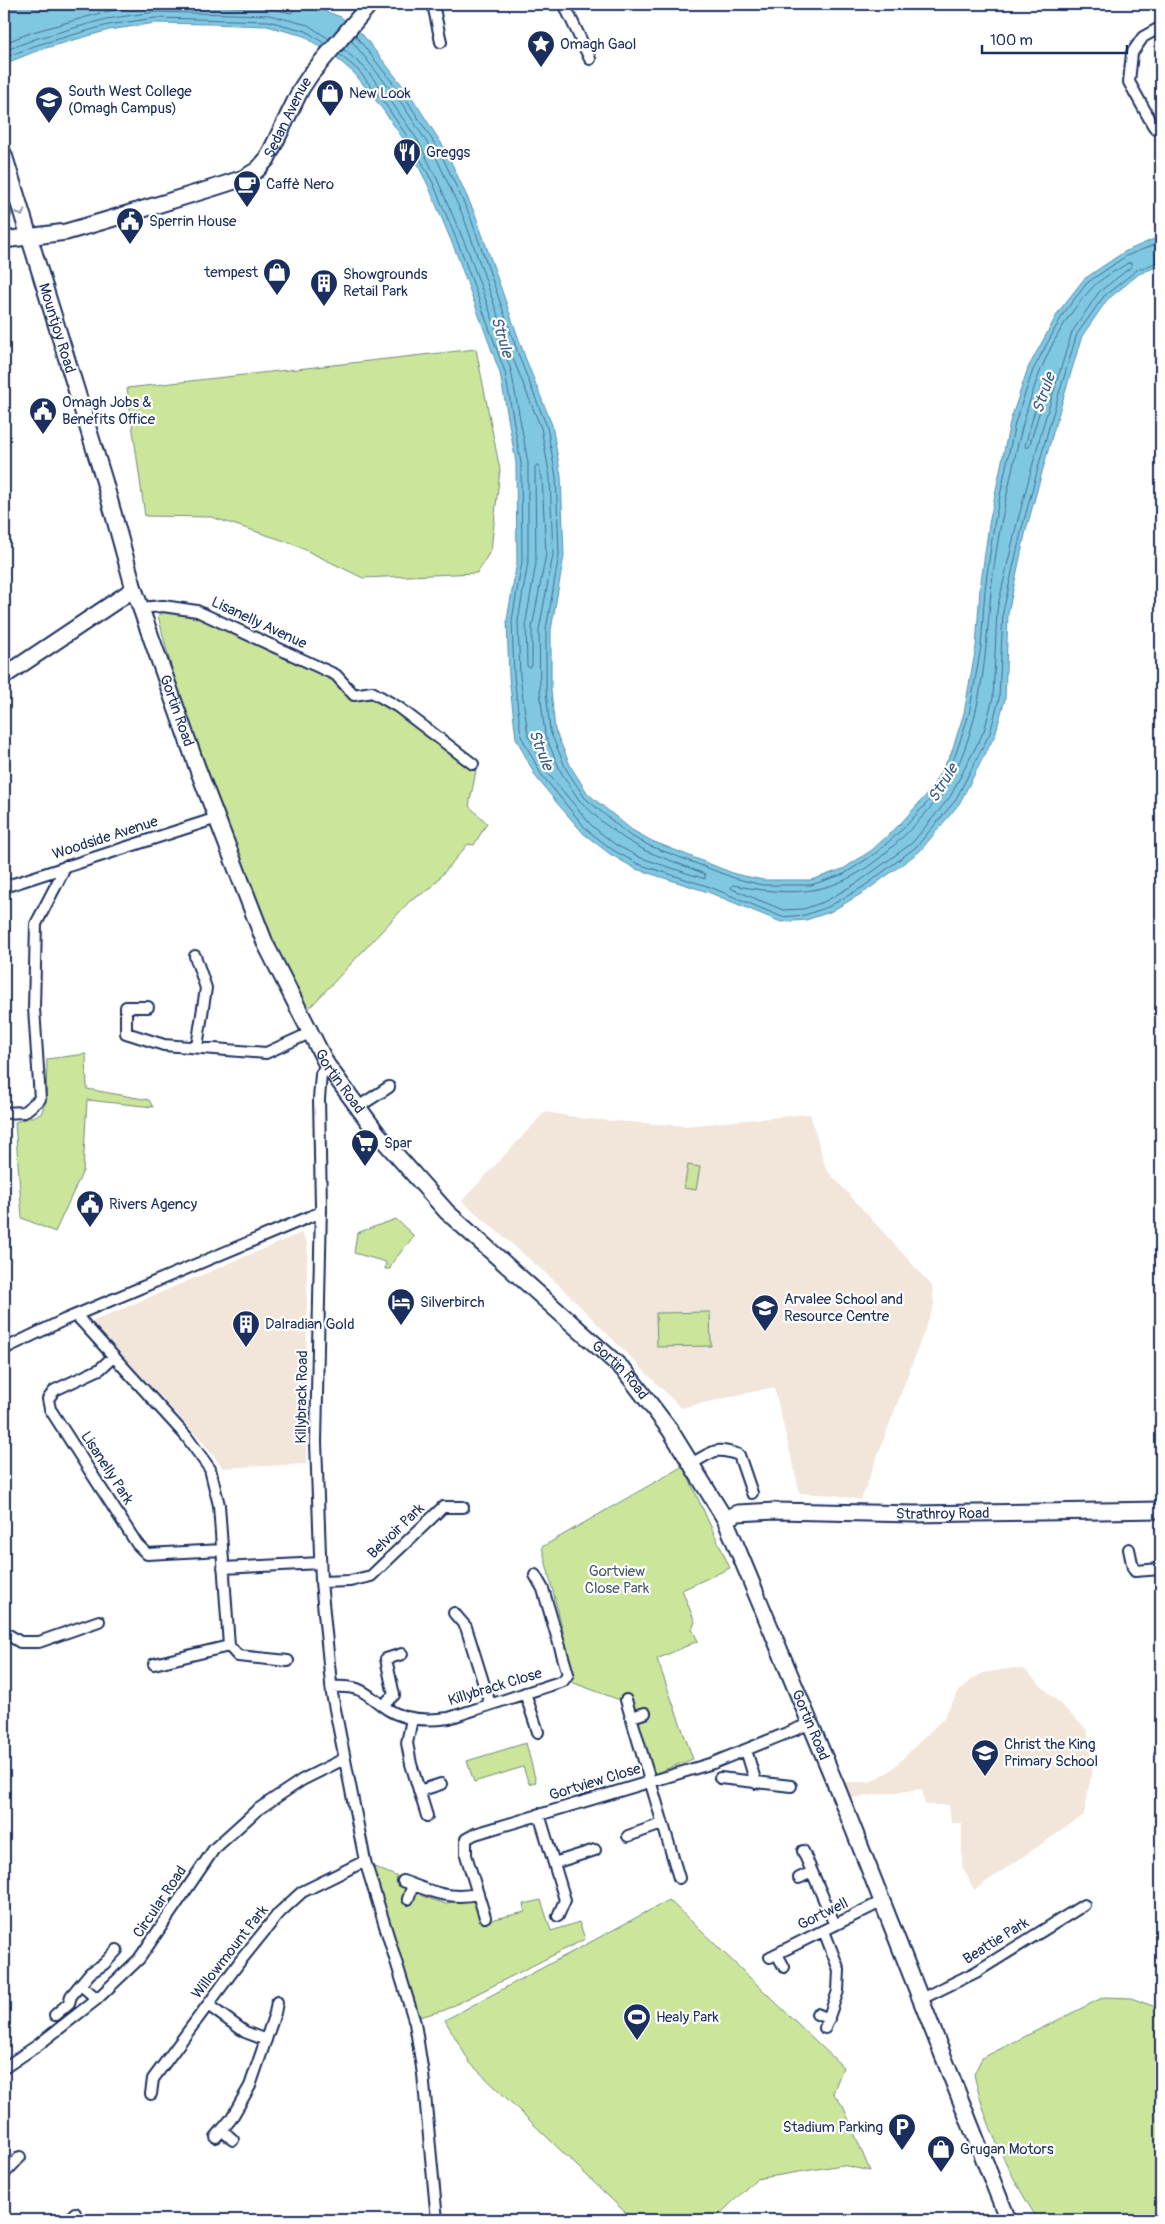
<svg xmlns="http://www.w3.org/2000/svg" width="1165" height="2224" viewBox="0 0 1165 2224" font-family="Pangolin,sans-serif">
	<rect width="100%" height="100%" fill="#fff"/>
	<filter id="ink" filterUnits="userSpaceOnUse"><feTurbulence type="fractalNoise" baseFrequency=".02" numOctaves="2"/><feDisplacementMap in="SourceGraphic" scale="10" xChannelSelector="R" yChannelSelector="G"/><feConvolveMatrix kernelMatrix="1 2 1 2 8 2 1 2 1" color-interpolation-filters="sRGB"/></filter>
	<g filter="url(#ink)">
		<path fill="#f2e5da" d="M545,1112l41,7 99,7 125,-12 16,55 106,117 2,19 -73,195 -26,-5 -35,-2 -26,-106 -93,21 -123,-124 -96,-83z
			M301,1233l6,10 -1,221 -83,4 -22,-28 -110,-118z
			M1014,1668l11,2 62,60 6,33 -9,52 -110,75 -12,-24v-43h-11l-2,-18h-24l-3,-16 -71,9 -7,-16h26l20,-11 53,-52 16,-28 12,-11 12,-7z"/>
		<path fill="#cbe59b" stroke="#738a7c" d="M4,184l8,29 -2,6 -6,1z
			M476,349l24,121 -9,80 -14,23 -114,5 -72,-35 -80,-26 -66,-1 -18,-128z
			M167,610l32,7 135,63 19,20 19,-4 104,75 -7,35 18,17 -13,22 -6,-1 -38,45 -20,12 -108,115 -105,-249 -39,-151z
			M86,1054l1,35 62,11 4,7 -66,-7 -4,71 -28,61 -33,-14 -7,-96 26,-8 5,-14 1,-41z
			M688,1165l12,2 -4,23 -12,-2z
			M396,1219l18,17 -22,27 -2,6h-5l1,-7 -32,-9 3,-20z
			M710,1312l1,34 -54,1 -1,-34z
			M683,1466l47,102 -48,22 13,32 -3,7 6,12 -41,18 36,100 -40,15 -15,-51 3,-3 9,-3 -2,-10 -14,3 -2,-9 -15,-2 -46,-17 2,-10 -31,-125z
			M526,1743l10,39 -7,2 -6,-17 -49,15 -7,-21z
			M372,1866l26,11v6l3,4 5,1 -4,14 8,3 2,-7 6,-6 4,4 24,8c7,-4 17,-2 25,-4l4,3 7,19 43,-10 -2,-8 18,-4 10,31 28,-9 6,17 -140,71 -29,8z
			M669,1900l174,167 -10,26 10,13 27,65 -28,-6 -86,14 -42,41h-81l-163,-157 -25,-43z
			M1104,1997l27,1 30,11v211h-123c-28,-45 -53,-94 -64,-146l8,-16z"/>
		<path fill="#80c8e1" stroke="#588bad" d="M9,4h296l36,13 21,17 51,65 32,50 30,65 50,143 27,68 9,51 3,80 -13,74v60l4,40 16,37 17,27 44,36 20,11 83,33 28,6h48l32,-11 29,-19 29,-27 28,-31 22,-38 13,-41 12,-66 4,-58 9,-65 21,-102 18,-54 31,-57 25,-32 40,-27 37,-16v29l-22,9 -32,26 -25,36 -28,93 -28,101 -18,83 -3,86 -10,36 -36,69 -39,47 -54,40 -36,21 -24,8 -25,2 -73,-30 -72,-23 -26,-15 -26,-20 -27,-31 -21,-26 -20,-39 -7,-61 -2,-57 10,-58 -1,-99 -16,-90 -43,-118 -29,-70 -21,-41 -26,-37 -26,-33 -15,-13 -36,-25 -37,-10 -57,-2 -55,-1 -46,7 -70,20 -35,14v-59z"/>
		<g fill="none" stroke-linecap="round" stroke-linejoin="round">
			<path stroke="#436c92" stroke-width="1" d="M355,35l53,67 32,50 30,64 50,143 27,68 9,50 3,78 -13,75v60l4,41 16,38 19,29 44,37 21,11 84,32 28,7h49l33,-11 32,-21 29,-26 29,-32 21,-39 14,-42 12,-67 4,-58 9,-64 21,-102 18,-53 30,-56 24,-31 39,-27 35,-14
				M4,43l29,-11 71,-20 49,-8 115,4 23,5 2,-2v-7
				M343,49l21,18 26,33 27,39 21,42 30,70 43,119 17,93v99l-10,59 2,55 8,59 18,36 46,55 24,19 25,13 64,21v-5l-59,-23 -21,-12 -24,-18 -22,-21 -18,-28 -16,-37 -5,-44 -1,-61 14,-75 -3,-78 -9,-49 -27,-67 -50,-143 -29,-63 -32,-50 -52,-65
				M4,51l31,-12 71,-20 49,-7 114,3 39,10 21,14
				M339,54l20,17 26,33 26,38 22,41 29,70 43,119 16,91 1,99 -10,58 2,56 7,60 20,38 46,56 26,20 25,14 72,23 72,30 23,-2 23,-8 35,-20 53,-40 39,-46 35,-68 9,-34 4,-87 19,-84 27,-101 28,-93 27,-38 33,-26 24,-9
				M4,58l33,-13 71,-20 47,-7 113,3 38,10 19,13
				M1128,263h3v4l-32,25 -27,40 -29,94 -27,101 -19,83 -4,88 -9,33 -34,66 -38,46 -52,38 -34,20 -22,8 -21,1 -51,-21 -1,-2 2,-2c65,13 106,10 157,-36 28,-26 57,-55 71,-91 22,-53 25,-110 30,-167 4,-35 10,-71 18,-106 14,-69 32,-143 82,-196 9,-11 25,-18 37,-26z
				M1044,387l2,3 -17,57 -3,1 -1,-2 16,-58z
				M538,465l4,13 4,76 -14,74v38l-3,2 -2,-3 -1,-44 10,-58 -1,-96z"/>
			<g stroke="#1b2f5e" stroke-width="14">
				<path id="street" d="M433,4l8,38
					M564,4l26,55
					M1161,27l-18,10 -11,16 -3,29 24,43 3,4h5
					M140,608l23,-2 34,5 139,64 18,20 18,-3 26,15 75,57
					M4,887l213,-69
					M195,956l11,32 -9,59
					M148,1007h-22v26l38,12 102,8 44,-20
					M327,1065l-6,9 -2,25 2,107 -5,236 5,140 11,112 33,167 50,162 8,51 14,146
					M358,1107l31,-20
					M4,1113l20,-1 16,-13 -6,-91 2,-84 30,-58
					M76,1315l110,121 24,33 9,36 10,141
					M4,1349l60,-29 257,-108
					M113,1357l-13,12 -45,21 -7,9 2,10 87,135 10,10 75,-4
					M691,1464c22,-12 23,-18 48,-9l13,38
					M1129,1549l4,19 2,3 26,-2
					M223,1568l97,-5
					M321,1582l29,-1 21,-5 72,-69h20
					M454,1613l12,14 24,77
					M4,1632l16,10h19l60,-21
					M229,1646l9,10 50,5
					M154,1664l75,-18
					M331,1687c32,-2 33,6 56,22 19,12 41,12 62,9l114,-37 5,-7 -25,-85 -8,-14
					M525,1693l13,39
					M626,1700l53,178
					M383,1705l11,-10 -8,-36 16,-5
					M631,1717l14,-4
					M412,1719l-5,24 4,21 16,52
					M746,1750l10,33
					M720,1778l71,8
					M419,1791l22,-7
					M539,1814l26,86 -7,16
					M628,1836l34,-12
					M803,1851l32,74
					M554,1863l41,-13
					M799,1878l13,-6
					M403,1881c27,10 45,19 75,13
					M408,1899l5,-14
					M485,1917l-19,-62v-16l9,-5 238,-71 96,-39
					M824,1931l15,39 -1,21 -13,37
					M777,1954l7,13
					M770,1957l111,-55
					M81,1985l16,14
					M921,1999l55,-27 108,-67
					M208,2005l37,27 21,8
					M817,2014l12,5
					M55,2015l14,-12 2,-7 19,-23 14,-9 13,-14
					M4,2068l34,-23 59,-46 42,-40 75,-110 43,-39 45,-30 42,-21
					M151,2094l2,-15 88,-119 38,-47 23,-21 63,-31
					M222,2130l11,10
					M216,2137l15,-18 19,-33 25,-73 2,-11
					M4,2174l16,-17
					M68,2220l7,-7"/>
			</g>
			<g stroke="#1b2f5e" stroke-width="19">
				<g id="secondary">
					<path id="s1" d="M4,155l100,325 30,109 63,178 68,176 62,122 50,68 70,79 178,159 45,59 55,89 113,271 170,430"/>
					<path id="s2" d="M4,240l62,-8 38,-11 109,-33 31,-10 13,-8 10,-11 34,-70 10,-15 59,-70"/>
					<path d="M4,676l130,-87"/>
					<path id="s3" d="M725,1519l13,-6 38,-2 138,3 247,-4"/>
				</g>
			</g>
			<use href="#street" stroke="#fff" stroke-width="10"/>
			<use href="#secondary" stroke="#fff" stroke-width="15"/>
		</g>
		<defs><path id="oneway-chevron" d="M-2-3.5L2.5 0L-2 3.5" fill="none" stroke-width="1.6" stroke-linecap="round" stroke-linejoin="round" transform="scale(1.25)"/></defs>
		<use stroke="#8d97ae" href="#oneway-chevron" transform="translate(21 213) rotate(73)"/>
	</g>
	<defs>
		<g id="sight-pin" transform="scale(1.4375)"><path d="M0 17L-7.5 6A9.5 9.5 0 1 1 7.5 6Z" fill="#1b2f5e" stroke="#fff"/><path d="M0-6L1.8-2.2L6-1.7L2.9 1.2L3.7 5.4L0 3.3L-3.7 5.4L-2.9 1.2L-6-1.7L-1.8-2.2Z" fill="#fff"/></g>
		<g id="shop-pin" transform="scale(1.4375)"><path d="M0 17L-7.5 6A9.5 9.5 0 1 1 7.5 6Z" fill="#1b2f5e" stroke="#fff"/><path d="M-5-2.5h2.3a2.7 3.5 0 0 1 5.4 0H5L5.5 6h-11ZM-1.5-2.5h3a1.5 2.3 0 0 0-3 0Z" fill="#fff"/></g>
		<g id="university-pin" transform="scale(1.4375)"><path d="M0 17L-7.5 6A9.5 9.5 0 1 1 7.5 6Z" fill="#1b2f5e" stroke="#fff"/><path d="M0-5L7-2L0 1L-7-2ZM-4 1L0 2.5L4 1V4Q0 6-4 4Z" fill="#fff"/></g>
		<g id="restaurant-pin" transform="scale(1.4375)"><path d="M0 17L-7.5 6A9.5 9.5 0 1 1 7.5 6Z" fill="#1b2f5e" stroke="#fff"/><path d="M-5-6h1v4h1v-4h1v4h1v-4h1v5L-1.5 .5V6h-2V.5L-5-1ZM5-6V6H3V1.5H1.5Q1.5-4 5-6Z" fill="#fff"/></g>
		<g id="cafe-pin" transform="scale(1.4375)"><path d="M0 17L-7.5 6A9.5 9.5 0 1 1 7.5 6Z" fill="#1b2f5e" stroke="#fff"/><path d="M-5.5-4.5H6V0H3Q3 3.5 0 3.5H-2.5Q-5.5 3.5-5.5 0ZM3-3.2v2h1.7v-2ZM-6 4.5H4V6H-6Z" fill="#fff"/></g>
		<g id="civic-pin" transform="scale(1.4375)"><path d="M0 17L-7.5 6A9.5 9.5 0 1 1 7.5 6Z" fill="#1b2f5e" stroke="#fff"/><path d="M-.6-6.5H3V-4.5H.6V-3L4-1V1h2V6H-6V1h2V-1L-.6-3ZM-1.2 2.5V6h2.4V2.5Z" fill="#fff"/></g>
		<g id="building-pin" transform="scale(1.4375)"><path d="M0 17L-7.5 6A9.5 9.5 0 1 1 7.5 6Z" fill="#1b2f5e" stroke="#fff"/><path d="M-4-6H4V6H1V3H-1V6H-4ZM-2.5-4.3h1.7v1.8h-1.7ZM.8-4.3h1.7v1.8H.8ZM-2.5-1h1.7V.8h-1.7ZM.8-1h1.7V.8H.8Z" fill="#fff"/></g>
		<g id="supermarket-pin" transform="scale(1.4375)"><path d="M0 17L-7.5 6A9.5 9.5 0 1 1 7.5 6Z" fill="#1b2f5e" stroke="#fff"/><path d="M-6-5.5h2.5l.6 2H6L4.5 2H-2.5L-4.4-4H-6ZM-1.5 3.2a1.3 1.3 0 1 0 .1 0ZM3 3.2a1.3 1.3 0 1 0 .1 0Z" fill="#fff"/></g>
		<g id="hotel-pin" transform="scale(1.4375)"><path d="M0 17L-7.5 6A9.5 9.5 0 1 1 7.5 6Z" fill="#1b2f5e" stroke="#fff"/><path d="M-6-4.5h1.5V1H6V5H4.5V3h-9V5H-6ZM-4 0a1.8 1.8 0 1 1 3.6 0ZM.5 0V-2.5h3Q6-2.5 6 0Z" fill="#fff"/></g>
		<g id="school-pin" transform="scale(1.4375)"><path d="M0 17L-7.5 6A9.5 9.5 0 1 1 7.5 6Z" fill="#1b2f5e" stroke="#fff"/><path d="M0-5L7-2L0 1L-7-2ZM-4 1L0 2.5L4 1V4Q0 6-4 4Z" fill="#fff"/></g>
		<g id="stadium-pin" transform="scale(1.4375)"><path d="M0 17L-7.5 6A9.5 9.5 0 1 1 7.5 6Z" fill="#1b2f5e" stroke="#fff"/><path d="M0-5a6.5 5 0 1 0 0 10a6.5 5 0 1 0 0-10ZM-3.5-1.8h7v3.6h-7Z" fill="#fff"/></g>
		<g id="parking-pin" transform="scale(1.4375)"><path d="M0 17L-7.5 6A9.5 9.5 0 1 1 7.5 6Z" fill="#1b2f5e" stroke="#fff"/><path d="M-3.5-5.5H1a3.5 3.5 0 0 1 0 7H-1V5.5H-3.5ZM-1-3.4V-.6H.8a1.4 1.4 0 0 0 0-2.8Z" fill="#fff"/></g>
	</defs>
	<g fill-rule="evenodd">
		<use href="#sight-pin" x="541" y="44"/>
		<use href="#shop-pin" x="330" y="93"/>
		<use href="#university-pin" x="49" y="100"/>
		<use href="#restaurant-pin" x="407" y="152"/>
		<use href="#cafe-pin" x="247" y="184"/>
		<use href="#civic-pin" x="130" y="221"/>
		<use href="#shop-pin" x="277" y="272"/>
		<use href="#building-pin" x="324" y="283"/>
		<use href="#civic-pin" x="43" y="411"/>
		<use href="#supermarket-pin" x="365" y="1143"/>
		<use href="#civic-pin" x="90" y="1204"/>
		<use href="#hotel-pin" x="401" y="1302"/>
		<use href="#school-pin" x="765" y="1308"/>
		<use href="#building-pin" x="246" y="1324"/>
		<use href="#school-pin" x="985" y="1753"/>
		<use href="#stadium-pin" x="637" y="2017"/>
		<use href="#parking-pin" x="902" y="2127"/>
		<use href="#shop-pin" x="941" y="2149"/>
	</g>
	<g text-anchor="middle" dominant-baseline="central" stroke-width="4.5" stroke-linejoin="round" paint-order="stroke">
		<g font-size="15" fill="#1b2f5e" stroke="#fff" text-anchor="start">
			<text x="560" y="44">Omagh Gaol</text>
			<text x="68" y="91">South West College<tspan x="68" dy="17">(Omagh Campus)</tspan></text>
			<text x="349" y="93">New Look</text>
			<text x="426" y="152">Greggs</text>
			<text x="266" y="184">Caffè Nero</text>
			<text x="149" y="221">Sperrin House</text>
			<text x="258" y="272" text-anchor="end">tempest</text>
			<text x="343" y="274">Showgrounds<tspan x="343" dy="17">Retail Park</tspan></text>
			<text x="62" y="402">Omagh Jobs &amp;<tspan x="62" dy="17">Benefits Office</tspan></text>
			<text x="384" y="1143">Spar</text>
			<text x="109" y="1204">Rivers Agency</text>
			<text x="784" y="1299">Arvalee School and<tspan x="784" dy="17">Resource Centre</tspan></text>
			<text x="420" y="1302">Silverbirch</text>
			<text x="265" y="1324">Dalradian Gold</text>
			<text x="1004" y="1744">Christ the King<tspan x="1004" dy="17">Primary School</tspan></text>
			<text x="656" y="2017">Healy Park</text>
			<text x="883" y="2127" text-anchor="end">Stadium Parking</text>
			<text x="960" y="2149">Grugan Motors</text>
		</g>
		<g font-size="15" fill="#1b2f5e" stroke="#fff">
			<text stroke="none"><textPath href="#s2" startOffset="325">Sedan Avenue</textPath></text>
			<text stroke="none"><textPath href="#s1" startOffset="181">Mountjoy Road</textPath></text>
			<text transform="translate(259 623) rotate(25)">Lisanelly Avenue</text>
			<text stroke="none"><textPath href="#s1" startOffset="582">Gortin Road</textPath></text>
			<text transform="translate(105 838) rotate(-18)">Woodside Avenue</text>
			<text stroke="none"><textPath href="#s1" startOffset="988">Gortin Road</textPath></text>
			<text stroke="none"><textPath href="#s1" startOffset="1392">Gortin Road</textPath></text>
			<text transform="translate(302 1397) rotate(-89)">Killybrack Road</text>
			<text transform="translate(107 1468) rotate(57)">Lisanelly Park</text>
			<text stroke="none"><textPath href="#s3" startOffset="219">Strathroy Road</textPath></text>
			<text transform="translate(396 1531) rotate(-44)">Belvoir Park</text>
			<text transform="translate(495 1687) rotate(-17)">Killybrack Close</text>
			<text stroke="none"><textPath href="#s1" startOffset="1798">Gortin Road</textPath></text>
			<text transform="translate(595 1782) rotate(-17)">Gortview Close</text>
			<text transform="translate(160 1902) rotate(-56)">Circular Road</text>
			<text transform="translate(823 1914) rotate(-26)">Gortwell</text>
			<text transform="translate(996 1941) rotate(-32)">Beattie Park</text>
			<text transform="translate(230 1952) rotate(-52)">Willowmount Park</text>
		</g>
		<g font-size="15" fill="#475c6d" stroke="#fff">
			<text x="617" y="1571">Gortview<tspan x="617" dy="17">Close Park</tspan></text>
		</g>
		<g font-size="16" font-style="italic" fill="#395d85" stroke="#fff">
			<text transform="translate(502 337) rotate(73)">Strule</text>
			<text transform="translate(1044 393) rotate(-71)">Strule</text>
			<text transform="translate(541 750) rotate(69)">Strule</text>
			<text transform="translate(943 783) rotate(-58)">Strule</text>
		</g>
	</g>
	<rect width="1165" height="2224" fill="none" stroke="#fff" stroke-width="20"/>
	<rect x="10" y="10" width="1145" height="2204" fill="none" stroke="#1b2f5e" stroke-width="2" filter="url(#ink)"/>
	<path d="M982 45v8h145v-8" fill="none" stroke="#1b2f5e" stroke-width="2.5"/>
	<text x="990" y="45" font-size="15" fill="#1b2f5e" stroke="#ffffff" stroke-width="4" paint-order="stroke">100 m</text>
</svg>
